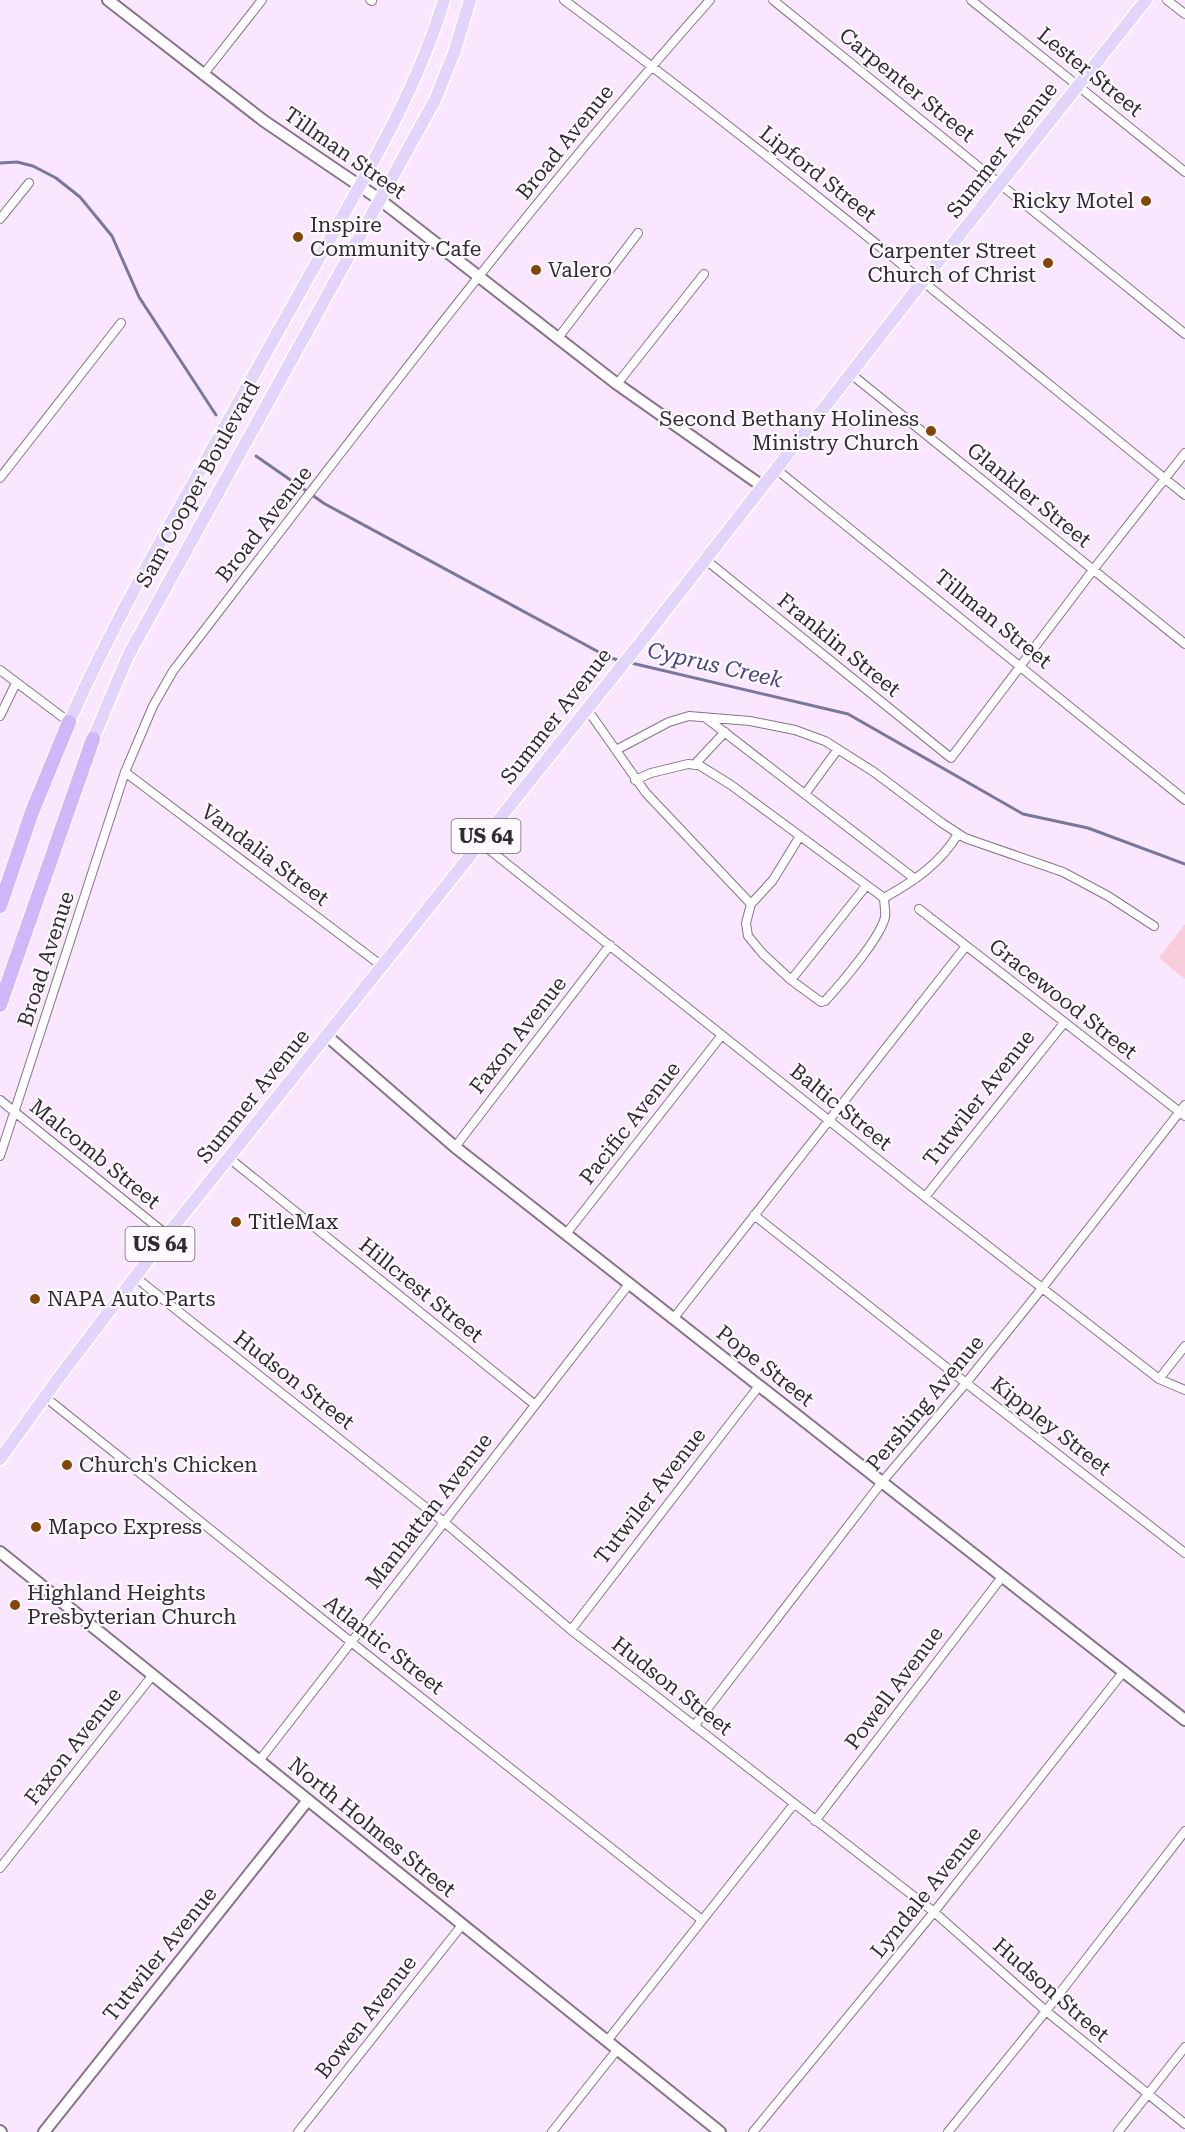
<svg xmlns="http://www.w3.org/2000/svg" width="1185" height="2132" viewBox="0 0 1185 2132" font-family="'Roboto Serif',serif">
	<rect width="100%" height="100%" fill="#fae6ff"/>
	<path fill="#f9ceda" d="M1185,924v55l-26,-21z"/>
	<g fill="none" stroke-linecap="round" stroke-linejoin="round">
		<path stroke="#78789d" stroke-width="3" d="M0,163l17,-1 16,4 23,12 24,19 32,39 27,61 77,118
			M256,456l69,48 283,153 13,4
			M627,662l221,52 175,100 65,14 97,36"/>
		<g stroke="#867489" stroke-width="10">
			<path id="street" d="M370,0l2,1
				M564,0c212,158 415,328 621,495
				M773,0l412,334
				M971,0l214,172
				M1167,0l18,14
				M203,75l59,-75
				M0,219l29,-36
				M558,338l80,-105
				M851,374l334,270
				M617,384l87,-110
				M776,469l409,331
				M0,478l121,-155
				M706,560l245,198 142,-188 92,-117
				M0,670l69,52
				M587,709l59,84 105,111
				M0,716l16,-33
				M706,718l209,161
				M616,750l53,-28 20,-6 61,5 45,9 30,11 49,31 68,51 23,15 98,34 45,24 46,30
				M694,765l31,-33
				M125,772l257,194
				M635,780l16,-7 37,-9 11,1 32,20 153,113
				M805,794l33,-45
				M800,836l-27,44 -22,24 -5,19 2,13 15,18 28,26 75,-94
				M481,843l444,354 234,182 26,11
				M884,898c30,-17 56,-34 74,-64
				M919,909l266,207
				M791,980l30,22 4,-1c15,-16 56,-64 60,-84 1,-6 -1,-13 -1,-19
				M0,1100l167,135
				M455,1147l155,-202
				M0,1156l125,-384 28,-66 20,-35c175,-227 347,-457 537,-671
				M229,1158l305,246
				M925,1197l139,-174
				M754,1215l212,168 219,170
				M566,1234l156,-199
				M135,1277l309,245 127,108 363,282 112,99 139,113
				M673,1319l293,-373
				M1159,1379l26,-33
				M45,1397l306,245 351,278
				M571,1630l188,-244
				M694,1726l188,-244 84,-99 77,-96 142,-182
				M259,1761l370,-477
				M815,1821l187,-244
				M0,1868l152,-192
				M607,2041l187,-237
				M298,2132l164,-207
				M552,2132l65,-82
				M753,2132l181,-220 190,-241
				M948,2132l98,-121 139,-180
				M1118,2132l67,-85"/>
		</g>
		<g stroke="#867489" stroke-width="14">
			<path id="secondary" d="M108,0l156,121 115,78 238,185 145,102
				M327,1036l128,111 730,573
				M0,1552l720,580
				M0,2131l1,1
				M44,2132l264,-332"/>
		</g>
		<g stroke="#fff" stroke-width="15">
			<path id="primary" d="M69,722c36,-81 79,-159 123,-237 42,-75 84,-150 126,-225 47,-84 98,-167 126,-260
				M93,739l35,-83 307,-556 20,-50 15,-50
				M0,1459l60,-83 107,-141 485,-607 271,-347 223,-281"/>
		</g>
		<g stroke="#fff" stroke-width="16">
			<path id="highway" d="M0,906l32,-94 37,-90
				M0,1005l93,-266"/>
		</g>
		<use href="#street" stroke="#fff" stroke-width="8"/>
		<use href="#secondary" stroke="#fff" stroke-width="10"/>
		<use href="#primary" stroke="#e2d4fb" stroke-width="12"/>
		<use href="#highway" stroke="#cfb7f9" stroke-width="14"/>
	</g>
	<g fill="#844606" stroke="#fefaff" stroke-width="2">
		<circle cx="1146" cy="201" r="6"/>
		<circle cx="298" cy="237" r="6"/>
		<circle cx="1048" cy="263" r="6"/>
		<circle cx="536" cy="270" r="6"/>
		<circle cx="931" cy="431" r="6"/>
		<circle cx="236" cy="1222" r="6"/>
		<circle cx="35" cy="1299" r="6"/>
		<circle cx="67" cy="1465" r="6"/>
		<circle cx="36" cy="1527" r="6"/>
		<circle cx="15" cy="1605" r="6"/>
	</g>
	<g text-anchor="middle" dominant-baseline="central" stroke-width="4.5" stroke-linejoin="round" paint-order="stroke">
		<g fill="#fefaff" stroke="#6e6870" stroke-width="1.5">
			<rect x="451.5" y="819" width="69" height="34" rx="4.5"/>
			<rect x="125.5" y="1227" width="69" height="34" rx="4.5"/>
		</g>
		<g font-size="20" font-weight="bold" fill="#312a33">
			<text x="486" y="836">US 64</text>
			<text x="160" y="1244">US 64</text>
		</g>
		<g font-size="21" fill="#312a33" stroke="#fefaff">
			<text transform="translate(1090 72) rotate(39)">Lester Street</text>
			<text transform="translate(907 85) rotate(39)">Carpenter Street</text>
			<text transform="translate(565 142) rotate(-51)">Broad Avenue</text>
			<text transform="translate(1002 150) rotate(-52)">Summer Avenue</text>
			<text transform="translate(345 153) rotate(35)">Tillman Street</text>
			<text transform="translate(818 174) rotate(38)">Lipford Street</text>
			<text transform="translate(198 484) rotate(-61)">Sam Cooper Boulevard</text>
			<text transform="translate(1029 495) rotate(39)">Glankler Street</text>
			<text transform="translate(264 524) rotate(-52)">Broad Avenue</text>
			<text transform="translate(993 619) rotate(39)">Tillman Street</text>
			<text transform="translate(839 645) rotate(39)">Franklin Street</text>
			<text transform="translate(556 716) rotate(-52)">Summer Avenue</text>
			<text transform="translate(265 855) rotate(37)">Vandalia Street</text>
			<text transform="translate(46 959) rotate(-72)">Broad Avenue</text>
			<text transform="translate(1063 999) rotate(38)">Gracewood Street</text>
			<text transform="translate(518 1035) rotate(-52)">Faxon Avenue</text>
			<text transform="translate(253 1096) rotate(-51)">Summer Avenue</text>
			<text transform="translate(979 1098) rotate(-52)">Tutwiler Avenue</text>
			<text transform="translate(841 1107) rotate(39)">Baltic Street</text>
			<text transform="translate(630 1123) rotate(-52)">Pacific Avenue</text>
			<text transform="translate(95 1154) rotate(39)">Malcomb Street</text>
			<text transform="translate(421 1290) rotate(39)">Hillcrest Street</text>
			<text transform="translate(765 1366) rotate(38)">Pope Street</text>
			<text transform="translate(294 1380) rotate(38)">Hudson Street</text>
			<text transform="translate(925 1403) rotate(-50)">Pershing Avenue</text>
			<text transform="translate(1051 1426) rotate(38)">Kippley Street</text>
			<text transform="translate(650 1496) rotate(-52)">Tutwiler Avenue</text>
			<text transform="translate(429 1511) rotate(-52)">Manhattan Avenue</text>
			<text transform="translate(384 1645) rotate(38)">Atlantic Street</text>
			<text transform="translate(672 1686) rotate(38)">Hudson Street</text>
			<text transform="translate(894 1688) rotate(-53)">Powell Avenue</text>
			<text transform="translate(73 1746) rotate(-52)">Faxon Avenue</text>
			<text transform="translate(372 1827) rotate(39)">North Holmes Street</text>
			<text transform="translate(926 1892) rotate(-51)">Lyndale Avenue</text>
			<text transform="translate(160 1954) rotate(-51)">Tutwiler Avenue</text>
			<text transform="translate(1051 1990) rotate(41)">Hudson Street</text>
			<text transform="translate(366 2017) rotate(-52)">Bowen Avenue</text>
		</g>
		<g font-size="21" fill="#312a33" stroke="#fefaff" text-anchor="start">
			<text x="1134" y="201" text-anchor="end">Ricky Motel</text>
			<text x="310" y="225">Inspire<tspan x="310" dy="24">Community Cafe</tspan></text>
			<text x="1036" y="251" text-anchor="end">Carpenter Street<tspan x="1036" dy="24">Church of Christ</tspan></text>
			<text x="548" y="270">Valero</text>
			<text x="919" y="419" text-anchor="end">Second Bethany Holiness<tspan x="919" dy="24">Ministry Church</tspan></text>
			<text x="248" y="1222">TitleMax</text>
			<text x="47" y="1299">NAPA Auto Parts</text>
			<text x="79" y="1465">Church's Chicken</text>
			<text x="48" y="1527">Mapco Express</text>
			<text x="27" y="1593">Highland Heights<tspan x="27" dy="24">Presbyterian Church</tspan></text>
		</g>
		<g font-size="22" font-style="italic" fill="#464684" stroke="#fefaff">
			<text transform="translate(715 665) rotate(13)">Cyprus Creek</text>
		</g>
	</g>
</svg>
